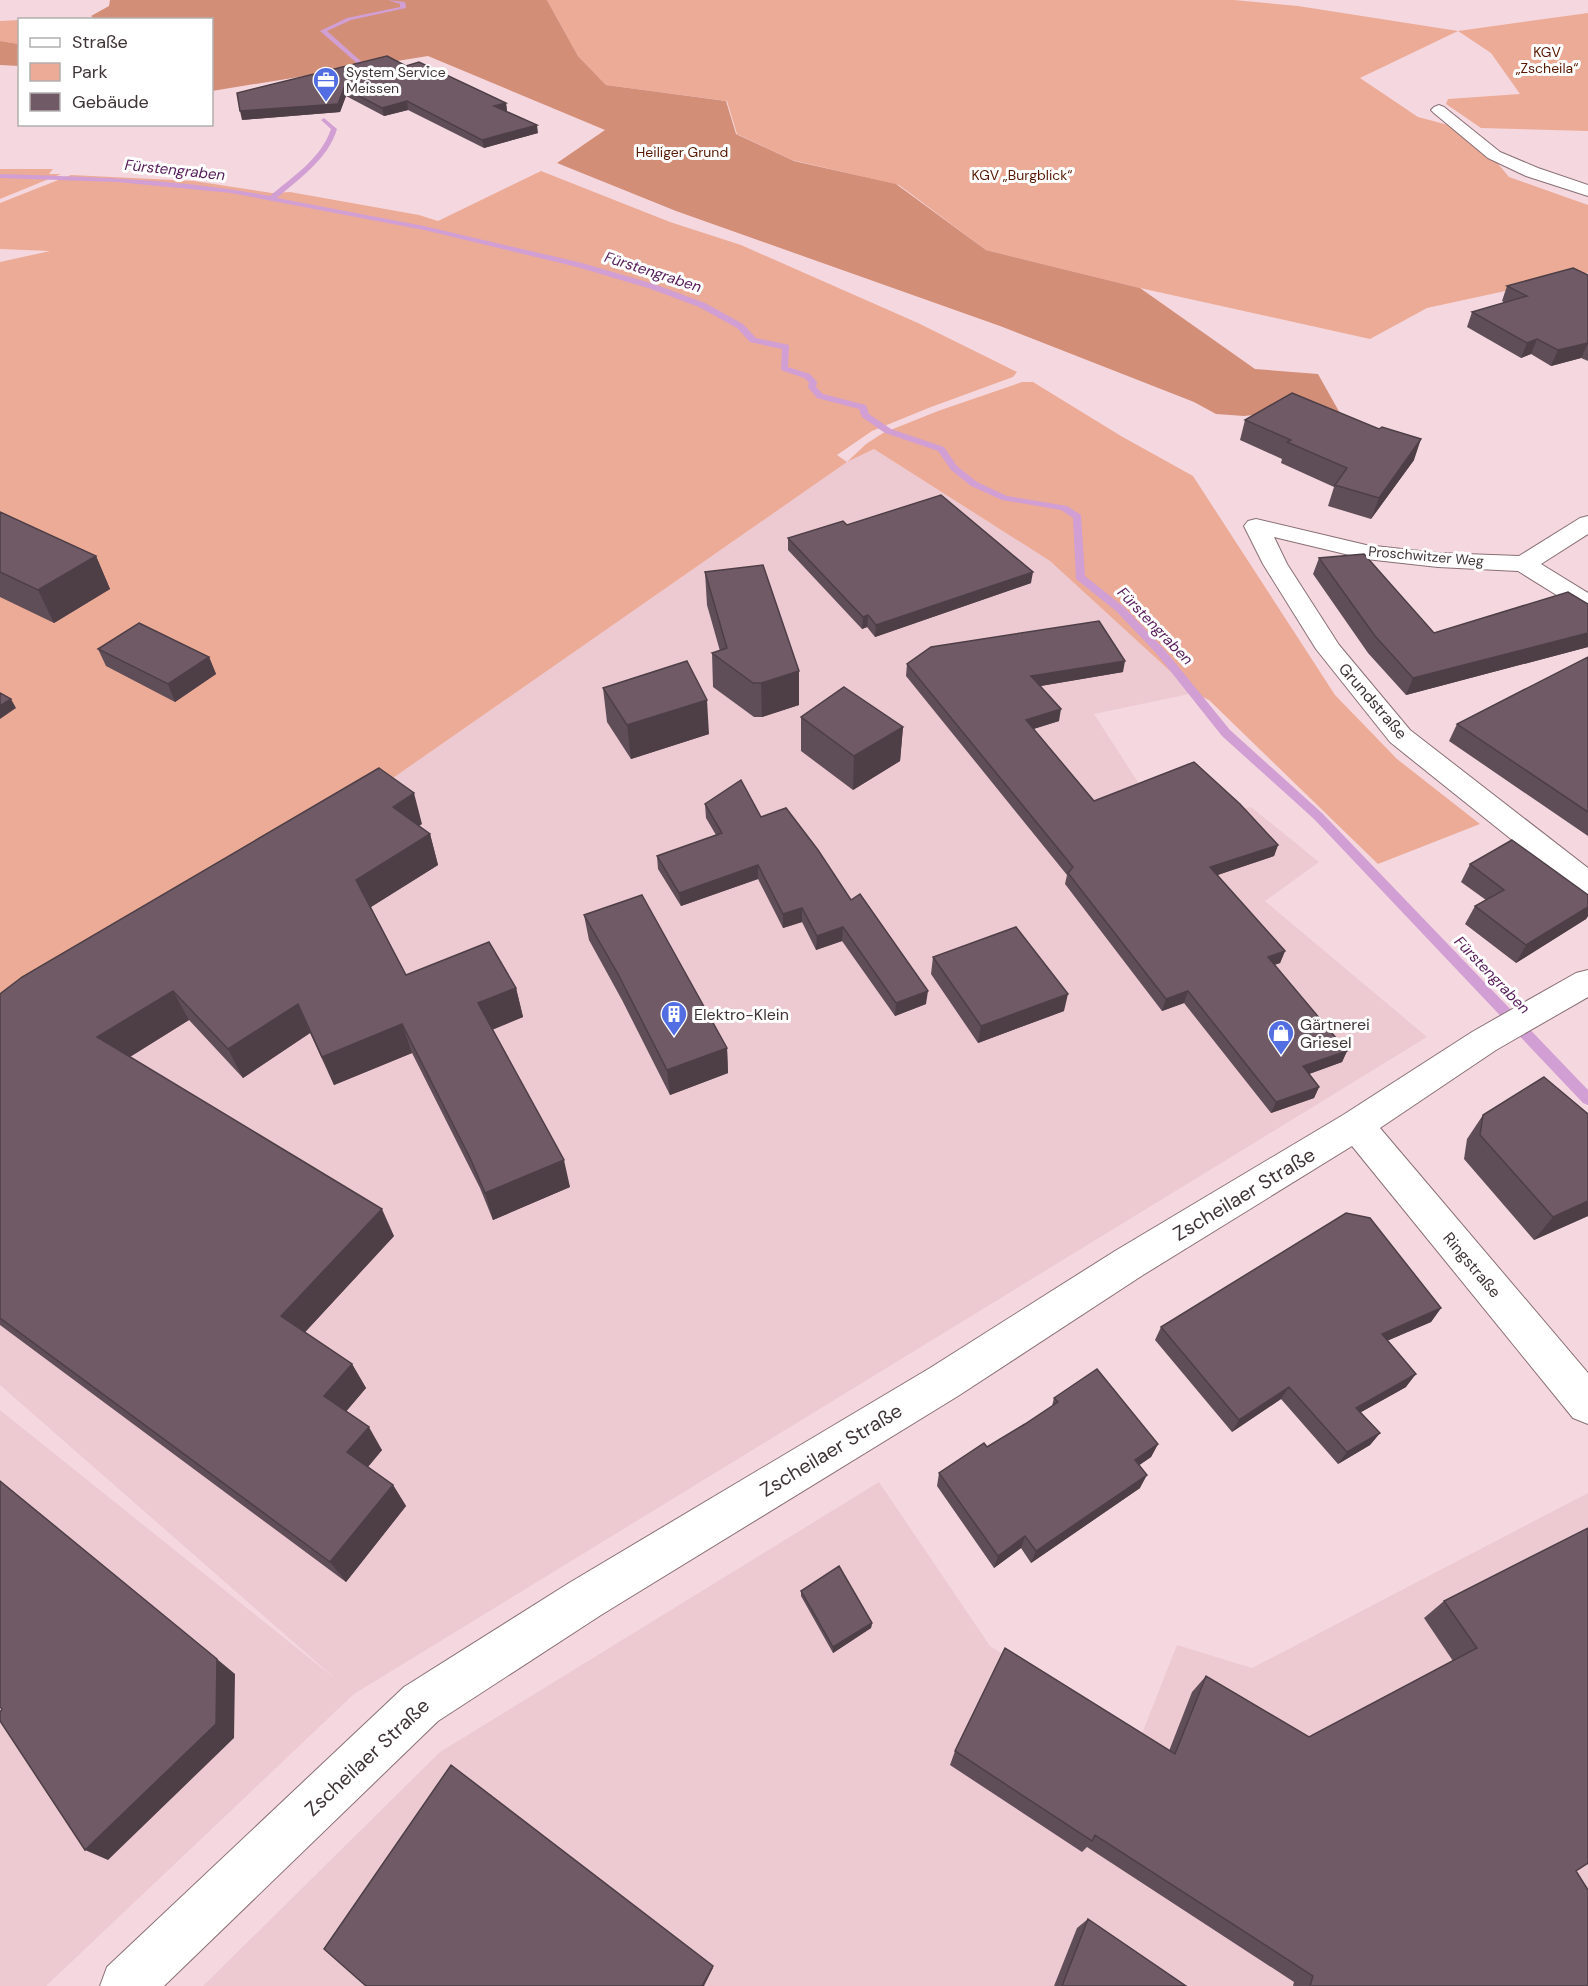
<svg xmlns="http://www.w3.org/2000/svg" width="1588" height="1986" viewBox="0 0 1588 1986" font-family="'DM Sans',sans-serif">
	<rect width="100%" height="100%" fill="#f5d8df"/>
	<path fill="#edc9d2" d="M874,449l176,112 144,132 -100,21 71,110 86,-17 68,55 -54,39 162,136 -1073,657 -308,292h-46v-576l338,271 -338,-296v-376l380,-222 467,-325z
		M879,1482l111,164 149,95 38,-96 75,23 336,-175v493h-1385l237,-234z"/>
	<path fill="#ecab97" d="M547,0h687l64,6 160,25 130,-18v118l-107,-3 -35,-24 2,-5 72,-5 -29,-41 -33,-22 -98,47 58,39 53,14 38,46 79,28v68l-161,35 -57,31 -230,-51 -154,-38 -87,-65 -107,-25 -55,-26 -10,-33 -121,-16 -28,-29z
		M19,20v24l-19,-3v-20z
		M0,169h53l-4,5h12l-61,25z
		M541,171l129,51 71,23 177,78 99,49 -4,5 -82,30 -59,24 -35,24 10,7 19,-18 17,-11 55,-22 84,-29h11l88,54 72,40 142,219 62,64 83,65 -102,40 -169,-164 -15,-7 -144,-132 -176,-112 -27,13 -467,325 -380,222v-747l50,-11 -50,-2v-46l71,-28 123,6 78,12 18,-1 129,23 19,6z"/>
	<path fill="#d38e78" d="M110,0h437l31,56 28,29 120,16 10,33 58,27 102,23 90,66 154,38 115,81 63,5 37,66 -66,-29 -45,5 -28,-2 -22,-12 -194,-76 -324,-115 -119,-48 48,-33 -177,-74 -216,35v-71h-116l-5,-4 18,-10z
		M0,41l19,3v22l-19,-1z"/>
	<g fill="none" stroke-linecap="round" stroke-linejoin="round">
		<path fill="#d19fd3" fill-rule="evenodd" d="M388,0l17,2 1,6 -55,12 -24,11 36,32v2h-4l-39,-34 27,-13 53,-11v-3z
			M324,118l13,11c-9,30 -37,49 -60,69l147,28 158,37 72,21 51,19 38,21 13,14 33,7 -1,22 22,7 7,8 -1,5 7,7 43,11 3,9 22,15 53,18 13,19 20,16 30,14 60,10 14,9 4,61 39,31 40,42 66,81 92,83 266,277v15l-5,-2 -269,-284 -92,-83 -66,-83 -40,-42 -40,-32 -3,-61 -12,-8 -59,-10 -31,-14 -20,-16 -13,-19 -53,-18 -23,-16 -3,-8 -42,-11 -9,-11 1,-5 -5,-4 -23,-8 1,-21 -32,-7 -13,-14 -38,-21 -51,-19 -71,-21 -153,-37 -193,-37 -114,-11 -117,-4v-4c90,3 181,5 270,22 22,-19 51,-37 61,-67l-10,-9z"/>
		<g stroke="#886f75" stroke-width="2">
			<path id="minor" d="M1439,105l5,2 56,45 38,16 50,17v11l-62,-20 -38,-18 -54,-45 -3,-3 3,-3z
				M1588,516v18l-47,30 47,29v19l-9,-3 -61,-38 -80,-4 -72,-8 -92,-22 13,27 52,81 71,85 178,138v27l-11,-3 -187,-150 -74,-93 -53,-85 -19,-38 4,-5 8,-2 110,26 72,8 81,3 61,-38z
				M1588,970v27l-92,53 -116,78 208,245v51l-15,-6 -221,-272 -209,129 -185,121 -357,219 -163,106 -274,265h-64l7,-19 297,-280 165,-104 361,-215 185,-117 228,-136 129,-83 104,-59z"/>
		</g>
		<use href="#minor" fill="#fff" fill-rule="evenodd"/>
	</g>
	<path fill="#5f4d58" d="M406,66l100,37 1,8 -1,1 32,21 -54,15 -76,-38 -24,6 -38,-20 -6,16 -98,8z
		M1588,275v86l-7,-3 -30,8 -20,-12 -10,4 -54,-31 5,-15 33,-9 -3,-2 5,-15z
		M1245,420l169,40 -43,59 -43,-13 6,-19 -53,-24 1,-4 -42,-19z
		M0,512l96,44 14,33 -56,34 -54,-26z
		M847,525l184,58 -156,54 -8,-10 -5,2 -74,-79v-12z
		M1319,558l115,75 154,-29v43l-182,48 -38,-42 -55,-79z
		M705,572l94,99v34l-37,12h-8l-41,-30 -1,-34 8,-2 -13,-46z
		M98,649l111,8 7,17 -41,28 -69,-36z
		M1588,657v179l-139,-95 8,-17z
		M907,664l216,8 -83,14 19,35 -26,8 61,72 184,44 -4,11 -57,19 68,76 -5,12 -6,2 73,86 -5,11 -33,12 10,13 -5,11 -43,15 -87,-110 -22,8 -97,-127 2,-9 -161,-199z
		M603,688l106,46 -78,25 -24,-37z
		M801,717l102,10 -3,34 -47,29 -52,-39z
		M705,804l56,13 90,83 75,104 -31,12 -53,-75 -26,9 -14,-28 -19,6 -25,-49 -77,27 -23,-37 -1,-13 59,-21 -10,-17z
		M422,824l-3,2 11,8 8,31 -67,42 35,68 110,13 7,29 -31,13 78,157 -77,33 -13,-32 -68,-135 -78,32 -24,-52 -67,45 -54,-58 -59,37 264,179 -89,96 47,32 14,24 -20,23 36,39 -14,17 25,18 13,21 -60,76 -346,-257v-331z
		M1470,864l118,31v21l-2,3 -70,44 -51,-39 10,-18 11,-6 -25,-18z
		M584,915l143,133 1,25 -58,22 -48,-95 -33,-60z
		M933,957l131,54 -86,32 -47,-69z
		M1588,1114v102l-54,24 -70,-81 3,-20 16,-24z
		M1441,1308l-10,14 -44,19 19,46 -45,25 19,21 -10,12 -32,19 -57,-65 -49,33 -77,-92 6,-13z
		M1054,1398l104,46 -7,13 -12,8 1,23 -109,75 -10,-15 -27,20 -57,-82 2,-13 48,-26 38,-23 27,-18z
		M1588,1528l-12,343 12,115h-295l1,-4 -207,-135 -5,5 -132,-87 5,-14h214l23,-59 14,-16 103,61 144,-76 -29,-43 20,-17z
		M801,1591l71,32 -1,5 -38,25 -32,-57z
		M1088,1919l98,67h-132l23,-58z"/>
	<path fill="#4e3f47" d="M344,88l2,8 -6,16 -98,8 -2,-9z
		M407,101l1,9 -24,6 -2,-8z
		M506,103l1,8 -12,4 -1,-9z
		M537,125l1,8 -54,15 -2,-8z
		M1537,339l-6,15 -10,4 6,-15z
		M1588,343l-7,15 -30,8 7,-16z
		M1421,439l-7,21 -43,59 8,-21z
		M96,556l14,33 -56,34 -16,-33z
		M1033,572l-2,11 -156,54 1,-12z
		M868,615l-1,12 -5,2 1,-12z
		M1588,633v14l-182,48 7,-17z
		M209,657l7,17 -41,28 -7,-18z
		M1125,661l-2,11 -94,16 2,-12z
		M799,671v34l-37,12 -1,-34z
		M11,699l5,9 -16,11v-13z
		M707,700l2,34 -78,25 -4,-34z
		M1061,709l-2,12 -35,11 2,-12z
		M903,727l-3,34 -47,29 1,-34z
		M414,793l8,31 -20,13 -9,-30z
		M430,834l8,31 -72,45 -10,-30z
		M1278,845l-4,11 -68,23 4,-12z
		M758,865v14l-77,27 -2,-13z
		M1588,907v9l-2,3 -70,44 10,-18z
		M802,908v14l-19,6v-14z
		M843,927l-1,14 -26,9 1,-14z
		M1285,951l-5,12 -17,6 5,-12z
		M516,988l7,29 -37,15 -8,-29z
		M173,991l16,29 -74,46 -18,-29z
		M928,991l-2,13 -31,12 1,-13z
		M1188,991l-4,12 -22,8 4,-12z
		M1068,994l-4,17 -86,32 3,-17z
		M298,1004l12,29 -67,45 -15,-29z
		M402,1024l10,29 -78,32 -12,-28z
		M727,1048l1,25 -58,22 -3,-25z
		M1347,1051l-5,11 -44,16 5,-12z
		M1319,1087l-5,11 -43,15 5,-11z
		M564,1160l6,27 -77,33 -8,-27z
		M1588,1201v15l-54,24 19,-23z
		M382,1209l12,27 -98,106 -15,-26z
		M1441,1308l-10,14 -59,25 10,-13z
		M352,1364l14,24 -27,32 -15,-24z
		M1416,1374l-10,13 -59,33 9,-12z
		M1289,1387l-8,12 -49,33 7,-12z
		M369,1427l13,23 -21,25 -14,-23z
		M1380,1433l-10,12 -32,19 9,-12z
		M1158,1444l-7,13 -23,16 7,-13z
		M1147,1475l-7,13 -109,75 5,-12z
		M393,1485l13,21 -60,76 -16,-20z
		M1025,1536l-4,12 -27,20 4,-12z
		M872,1623l-1,5 -38,25v-6z
		M217,1659l18,15 -1,64 -126,122 -23,-10z
		M713,1966v2l-9,18h-2z"/>
	<path fill="#6f5a66" stroke="#4e3f47" stroke-width="1.5" d="M387,56l19,10 13,-4 87,41 -12,3 43,19 -55,15 -75,-39 -25,7 -38,-20 -6,16 -98,7 -3,-18z
		M1573,268l15,7v68l-30,7 -21,-11 -10,4 -55,-31 55,-16 -20,-10z
		M1292,393l87,36 3,-2 39,12 -42,59 -44,-13 12,-17 -60,-26 4,-2 -46,-20z
		M941,495l92,77 -157,53 -8,-10 -5,2 -75,-79 55,-17 4,4z
		M0,512l96,44 -58,34 -38,-18z
		M1364,554l70,79 134,-41 20,12v29l-175,45 -38,-42 -56,-78z
		M763,565l36,106 -38,12h-8l-41,-30 15,-5 -22,-76z
		M1099,621l26,40 -94,15 30,33 -35,11 68,81 100,-39 46,42 38,41 -68,22 75,84 -17,6 79,94 -44,15 16,21 -43,15 -88,-111 -22,8 -98,-126 5,-6 -166,-203 24,-17z
		M139,623l70,34 -41,27 -70,-35z
		M1588,657v155l-131,-88z
		M687,661l20,39 -80,25 -24,-37z
		M844,687l59,40 -49,29 -53,-39z
		M0,693l11,6 -11,7z
		M379,768l35,25 -21,14 37,27 -74,46 50,95 83,-33 27,46 -38,15 86,157 -79,33 -14,-33 -69,-136 -80,33 -24,-53 -70,45 -55,-58 -76,46 285,172 -101,107 71,48 -28,32 45,31 -22,25 46,33 -63,77 -330,-244v-324l22,-17z
		M741,780l20,37 25,-9 32,42 33,50 9,-6 68,97 -32,12 -53,-76 -26,9 -15,-28 -19,6 -25,-49 -79,28 -22,-37 65,-23 -17,-29z
		M1512,840l76,55v12l-62,38 -51,-39 29,-16 -34,-26z
		M642,895l85,153 -60,22 -49,-96 -34,-59z
		M1016,927l52,67 -87,32 -48,-69z
		M1544,1077l44,37v87l-35,16 -73,-82 3,-20z
		M1346,1213l24,5 71,90 -59,26 34,40 -60,34 24,25 -33,19 -58,-65 -50,33 -78,-93z
		M1097,1369l61,75 -23,16 12,15 -111,76 -11,-15 -27,20 -59,-83 45,-30 3,4 38,-23 33,-22 -4,-4z
		M0,1481l217,178 -1,65 -131,126 -85,-129v-9l2,-3 -2,-2z
		M1588,1528v335l-12,8 12,19v96h-278l3,-10 -218,-141 -3,6 -137,-90 50,-103 170,106 31,-78 103,61 168,-89 -33,-47z
		M839,1566l33,57 -39,24 -32,-56z
		M451,1765l262,201 -11,20h-336l-42,-37z
		M1088,1919l98,67h-124z"/>
	<defs>
		<g id="office-pin" transform="scale(1.35)"><path d="M0 17L-7.5 6A9.5 9.5 0 1 1 7.5 6Z" fill="#536ee3" stroke="#fff"/><path d="M-6-3h4V-5.5h4V-3h4V5H-6ZM-1-4.5V-3h2v-1.5ZM-6 0V1H6V0Z" fill="#fff"/></g>
		<g id="building-pin" transform="scale(1.35)"><path d="M0 17L-7.5 6A9.5 9.5 0 1 1 7.5 6Z" fill="#536ee3" stroke="#fff"/><path d="M-4-6H4V6H1V3H-1V6H-4ZM-2.5-4.3h1.7v1.8h-1.7ZM.8-4.3h1.7v1.8H.8ZM-2.5-1h1.7V.8h-1.7ZM.8-1h1.7V.8H.8Z" fill="#fff"/></g>
		<g id="shop-pin" transform="scale(1.35)"><path d="M0 17L-7.5 6A9.5 9.5 0 1 1 7.5 6Z" fill="#536ee3" stroke="#fff"/><path d="M-5-2.5h2.3a2.7 3.5 0 0 1 5.4 0H5L5.5 6h-11ZM-1.5-2.5h3a1.5 2.3 0 0 0-3 0Z" fill="#fff"/></g>
	</defs>
	<g fill-rule="evenodd">
		<use href="#office-pin" x="326" y="80"/>
		<use href="#building-pin" x="674" y="1014"/>
		<use href="#shop-pin" x="1281" y="1033"/>
	</g>
	<g text-anchor="middle" dominant-baseline="central" stroke-width="6" stroke-linejoin="round" paint-order="stroke">
		<g font-size="14" fill="#571903" stroke="#fff">
			<text x="1547" y="52">KGV<tspan x="1547" dy="16">„Zscheila“</tspan></text>
			<text x="682" y="152">Heiliger Grund</text>
			<text x="1022" y="175">KGV „Burgblick“</text>
		</g>
		<g font-size="14" fill="#3f3436" stroke="#fff" text-anchor="start">
			<text x="346" y="72">System Service<tspan x="346" dy="16">Meissen</tspan></text>
		</g>
		<g font-size="14" fill="#3f3436" stroke="#fff">
			<text transform="translate(1426 556) rotate(5)">Proschwitzer Weg</text>
		</g>
		<g font-size="15" font-style="italic" fill="#561c5a" stroke="#fff">
			<text transform="translate(175 170) rotate(6)">Fürstengraben</text>
			<text transform="translate(653 272) rotate(18)">Fürstengraben</text>
			<text transform="translate(1155 626) rotate(46)">Fürstengraben</text>
			<text transform="translate(1492 975) rotate(46)">Fürstengraben</text>
		</g>
		<g font-size="16" fill="#3f3436" stroke="#fff">
			<text transform="translate(1373 701) rotate(49)">Grundstraße</text>
			<text transform="translate(1472 1265) rotate(50)">Ringstraße</text>
		</g>
		<g font-size="16" fill="#3f3436" stroke="#fff" text-anchor="start">
			<text x="694" y="1014">Elektro-Klein</text>
			<text x="1300" y="1024">Gärtnerei<tspan x="1300" dy="18">Griesel</tspan></text>
		</g>
		<g font-size="20" fill="#3f3436" stroke="#fff">
			<text transform="translate(1244 1194) rotate(-31)">Zscheilaer Straße</text>
			<text transform="translate(831 1450) rotate(-31)">Zscheilaer Straße</text>
			<text transform="translate(367 1757) rotate(-43)">Zscheilaer Straße</text>
		</g>
	</g>
	<rect x="18" y="18" width="195" height="108" fill="#ffffff" stroke="#b2aeaf" stroke-width="1.5"/>
	<rect x="30" y="38" width="30" height="9" fill="#ffffff" stroke="#b2aeaf" stroke-width="1.5"/>
	<text x="72" y="48" font-size="18" fill="#3f3436">Straße</text>
	<rect x="30" y="63" width="30" height="18" fill="#ecab97" stroke="#b2aeaf" stroke-width="1.5"/>
	<text x="72" y="78" font-size="18" fill="#3f3436">Park</text>
	<rect x="30" y="93" width="30" height="18" fill="#6f5a66" stroke="#b2aeaf" stroke-width="1.5"/>
	<text x="72" y="108" font-size="18" fill="#3f3436">Gebäude</text>
</svg>
